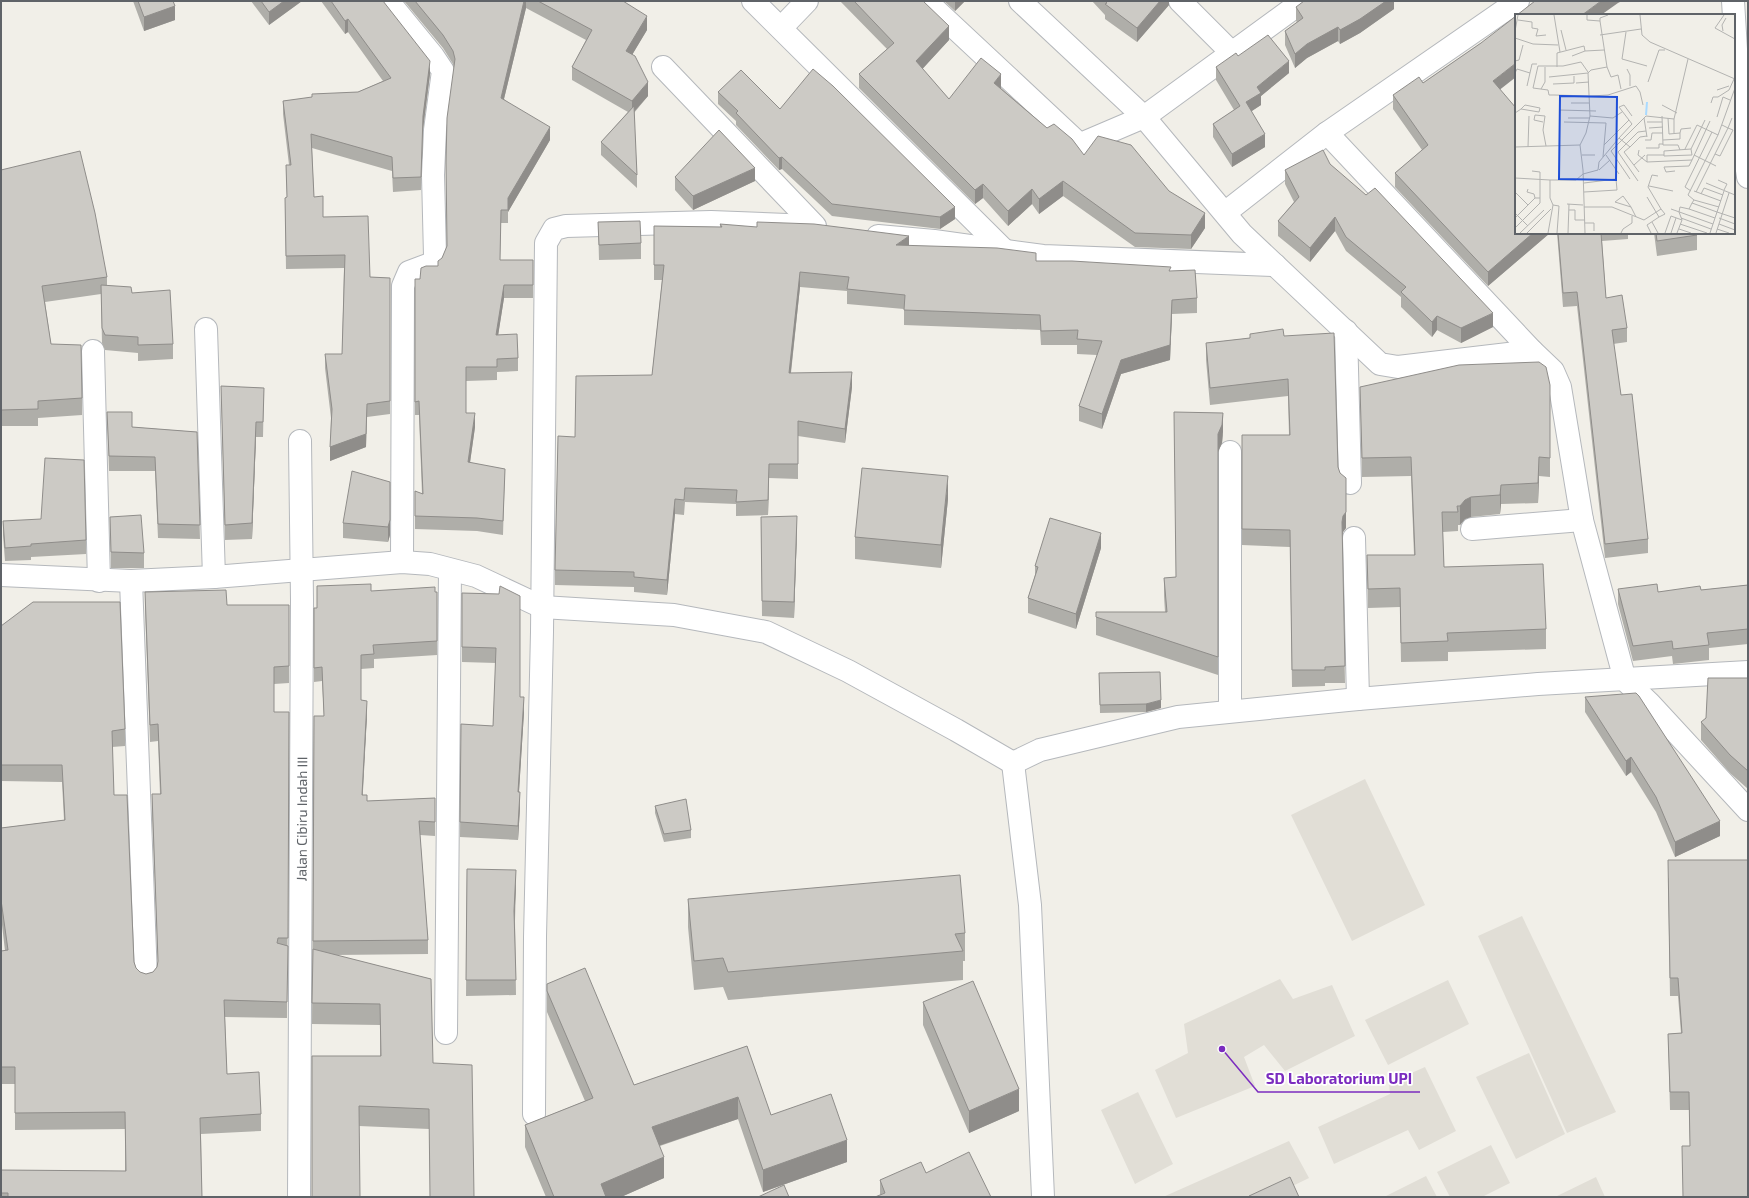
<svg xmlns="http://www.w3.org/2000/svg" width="1749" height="1198" viewBox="0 0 1749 1198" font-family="'Exo 2',sans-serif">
	<rect width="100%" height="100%" fill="#f1efe8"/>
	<path fill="#e1ded6" d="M1365,779l60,126 -73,36 -61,-126z
		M1522,916l94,196 -49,21 -89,-197z
		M1280,979l13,20 39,-14 23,51 -70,35 -21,-26 -20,12 11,29 -79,32 -21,-48 33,-17 -4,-29z
		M1448,980l21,44 -81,41 -23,-45z
		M1529,1053l36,81 -49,25 -40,-82z
		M1425,1067l31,64 -37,19 -11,-20 -74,34 -16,-37 72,-33 -1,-11z
		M1138,1092l35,72 -38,20 -34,-74z
		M1289,1141l20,37 -39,19h-107z
		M1491,1145l19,38 -28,14h-32l-13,-25z
		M1426,1176l11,21h-53z
		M1596,1177l9,20h-50z"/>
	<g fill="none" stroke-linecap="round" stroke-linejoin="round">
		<g stroke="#b5b8bc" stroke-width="24">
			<g id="minor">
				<path d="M388,1l45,55 10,15 -8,59 -2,45 2,81 -2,7 -24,9 -6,14 -1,276"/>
				<path d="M753,1l253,251"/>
				<path d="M926,1l151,141 6,1 61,-26 98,117 138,130 18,3 134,-16 21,20 7,16 22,133 43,160 25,24 98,106"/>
				<path d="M1020,1l124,116 159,-116"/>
				<path d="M1180,1l52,52"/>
				<path d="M1733,1l8,129 7,47"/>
				<path d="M781,28l26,-27"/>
				<path d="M663,67l152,159"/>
				<path d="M1327,133l205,218"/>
				<path d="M1226,212l101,-79 191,-132"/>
				<path d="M878,236l56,5 109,15 232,9"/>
				<path d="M206,329l8,248"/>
				<path d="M1346,331l4,152"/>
				<path d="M93,351l6,230"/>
				<path d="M1472,529l110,-9"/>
				<path d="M1354,538l4,161"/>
				<path d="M1,575l130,6 83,-4 188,-15 28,2 46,12 66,31 132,8 92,17 82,39 108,59 57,33"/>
				<path d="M131,581l15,397"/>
				<path d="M1230,711v-259"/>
				<path d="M1013,763l27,-13 138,-33 180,-18 180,-15 210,-12"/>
				<path d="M1013,763l17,142 13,292"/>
				<path d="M446,1033l4,-463"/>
				<path d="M534,1114l1,-177 7,-305 4,-389 8,-14 12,-3 145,-4 76,3"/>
				<path id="s1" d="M299,1197l3,-597 -2,-159"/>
			</g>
		</g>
		<use href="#minor" stroke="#fff" stroke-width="22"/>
	</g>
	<path fill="#afaea9" d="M133,1h40l2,19 -31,11z
		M251,1h51l-33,24z
		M321,1h62l47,73 -7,55 -2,61 -28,2 -1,-21 -80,-23 2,49 9,20 47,60 20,1v136l-23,3 -1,30 -36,14 1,-43 -6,-50v-14h17l2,-86 -58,1 -1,-71 2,-1 -1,-32h3l-6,-51v-13l75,-9 25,-11 -35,-49 -3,2z
		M404,1h219l24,29 -15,25 16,41 -14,17 3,62v13l-36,-33v-13l27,-30 -56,-32v-13l14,-27 -60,-32 -22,91 46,41 -42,72v11h-7l-1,37h33v38h-29l-6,37 20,23v13l-21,1v8l-31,1v32l9,14 -5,36 35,6 -2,66 -26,-4 -62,-2v-38l7,3 -3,-79h-4v-136h5l18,-13 4,-8 5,-11 7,-179 -1,-4 -10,-16z
		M840,1h83l26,39 -27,29 27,30 52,-11 46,40 37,27 85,36 36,37 -14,21 -56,-2 -72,-51 -24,18 -7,-10 -24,22 -25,-28 -8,6 -116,-116v-14l28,-25z
		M944,1h21l-10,10z
		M1092,1h77v4l-32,37 -32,-23v-4z
		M1394,1v8l-34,24 -20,11 -2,-3 -31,17 -12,10 -10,-23v-14l12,-9 -1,-1v-14z
		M1481,43l19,46 16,144h34l-62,53 -93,-99v-14l27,-23 -29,-41v-14l30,-12z
		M1238,56l51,17 -28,23v9l-10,6 14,36 -33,20 -19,-30v-13l21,-14 -18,-30v-13z
		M718,92l62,17 175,110 -15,10 -108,-13 -50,-47 -3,1 -43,-45v-4l-18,-17z
		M1330,164l163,163 -32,16 -24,-13 -5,7 -31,-30v-10l-55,-46 -11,-20 -25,31 -32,-26v-15l16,-19 -9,-18v-14z
		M1,170l106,107v9l25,7 41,51v15l-35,2v-8l-33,-3 -3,-7 -1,-49 -56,8 6,42 31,54v17l-44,3v8h-37z
		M675,177l80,4 -62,29 -18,-20z
		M598,222l43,21v16l-42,1z
		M720,224l189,22 127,15 135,10 26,27v15l-25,1 -2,46 -49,14 -19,55 -23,-8v-15l18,-51 -20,-1v-9h-36l-1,-15 -136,-5v-16l-57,-5v-13l-47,-4 -9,86 61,14 -7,56 -47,-7v43l-29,-1 -1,37 -32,1v-12l-51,-2 -1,13 -9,-1 -8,81 -33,-3v-5l-79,-2v-15l20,-133 77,-62 10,-95h-8v-54l66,1z
		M1557,233h71v6l-26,2 4,57 21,30v14l-14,2 8,51 27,144v14l-43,5 -28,-252 -14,1z
		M1654,233h43v17l-40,6z
		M1250,334l34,2 54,131 8,61 -3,4 -1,5 3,146h-20v3l-33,1 -2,-140 -48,-2v-110h47l-1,-39 -78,9 -4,-45v-17l44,-5z
		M1550,385v92l-11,-1 -1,27 -37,1 -1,10 -29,3 -6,2 -5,6h-2v6l-15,1 1,35 102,62v20l-98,3v9l-47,1 -1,-55 -32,1 -1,-53h47l-3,-79 -49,1 -2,-90z
		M221,386l43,2 -1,49h-7l-4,102 -27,1z
		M107,412l25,15 65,5 3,107 -42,-1 -3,-67h-46z
		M1223,432l-1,11 -4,9v223l-122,-40v-18l69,-5 -1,-16v-18l12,-1z
		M390,482v53l-2,7 -45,-4v-15z
		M948,499l-7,69 -86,-9v-22z
		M110,517l34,36v15h-33z
		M761,517l36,14 -3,87 -32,-2z
		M3,521l83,19v14l-55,3v3l-26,1 -2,-26z
		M1101,548l-25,81 -48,-16v-15l7,-23v-9z
		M1748,585v59l-39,4v12l-36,4 -1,-8 -39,5 -15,-57v-15l40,3 43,-2z
		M317,586l54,5 66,1v63l-63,4v9l-13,1v31l6,15 -5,80 5,6 68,-3v38l-15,-1 8,105v14l-93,1 96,24 -2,150 -70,-3 -47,71 68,-141v-31l-68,-1 2,-308h10l-2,-35 -8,1v-14l3,-60z
		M145,592l82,13h62v78l-15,1v28h15l-2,306 -62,-1 2,57 34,40v17l-60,3 1,63h-201v-27l124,1v-42l-110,1v-46h-14v-133h4l-4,-35v-88l63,-8 -2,-38 -61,-1v-155l124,103v17l-13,1 2,48 20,167 2,6 4,4 6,2 7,-2 4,-5 1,-4 -6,-152v-17h8l-2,-53 -8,1 -5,-134z
		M462,593l37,1 21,103 4,15 -5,80 1,15 -2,33 -58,-3 1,-113 32,2 3,-63 -34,-1z
		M1099,673l62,35 -15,4 -46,1z
		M1748,678v111l-18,-16 -29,-33v-18l5,-4z
		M1585,697l135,139 -45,21 -19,-45 -25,-40 -5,4 -41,-64z
		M655,806l36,24v8l-27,4 -9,-29z
		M1748,860l-58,286 -1,-36h-19l-2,-76 13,-1 -3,-37h-8l-2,-118z
		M467,869l49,16 -1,36 1,74 -50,1z
		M688,899l277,34v28h-2v19l-235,20 -5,-13 -29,3 -6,-63z
		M547,984l87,101 113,-39 24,69 76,47 -84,30 -25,-73 -78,27 4,32 -43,19h-75l-21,-50v-22l60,-24 -38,-89z
		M923,1002l96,109 -50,22 -46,-108z
		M926,1173l-46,22v-15z"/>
	<path fill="#8f8d8a" d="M284,1h18l-33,24v-13z
		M524,1h2v7l-25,103v-13z
		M955,1h10l-10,10z
		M1160,1h9v4l-32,37v-14z
		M1386,1h8v8l-34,24 -20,11v-14z
		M1601,1h21l-4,2 -17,12h-19z
		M175,6v14l-31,11v-14z
		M647,16v14l-21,35v-14z
		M348,19v13l-3,2v-13z
		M949,26v14l-33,36v-15z
		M1338,27v14l-31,17 -12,10v-14l12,-10z
		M430,61v13l-7,55 -2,61 2,-74z
		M1289,61v12l-28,23v9l-15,10v-13l11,-15z
		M1516,63v14l-23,18v-14z
		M1001,74v14l-7,9v-14z
		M648,82v14l-16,18v-13z
		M550,127v13l-42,72v-14z
		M1265,134v13l-33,20v-13z
		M782,157v12l-3,1v-12z
		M755,168v13l-62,29v-14z
		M1063,181v15l-24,18v-15z
		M983,184v14l-8,6v-14z
		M1032,189v15l-24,22v-15z
		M955,207v12l-15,10v-12z
		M1205,213v15l-14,21v-14z
		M1335,217v14l-25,31v-14z
		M1533,233h17l-62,53v-14z
		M909,236v15l-13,-6z
		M800,272v15l-11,101v-15z
		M504,285v13l-8,51v-14z
		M1172,300v14l-2,46 -49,14 -19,55v-15l19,-54z
		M1493,313v14l-32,16v-15z
		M1437,316v14l-5,7v-15z
		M852,372v15l-7,56v-14z
		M367,404l-1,43 -36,14v-14z
		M475,413v14l-7,49v-14z
		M1223,413v19l-1,11 -4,9v-18z
		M256,422v15l-4,102v-16z
		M1539,457v19l-1,27v-20z
		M769,464v14l-1,37v-15z
		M948,476v23l-7,69v-23z
		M390,482v53l-2,7v-15z
		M1501,485v19l-1,10v-19z
		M1471,497v20l-6,2 -5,6v-19l5,-6z
		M675,499v15l-8,81v-15z
		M1346,512v16l-3,4 -1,6v-16l1,-6z
		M797,516v15l-3,87v-16z
		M1101,533v15l-25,81v-15z
		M524,697v15l-6,95v-15z
		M1161,700v8l-15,4v-8z
		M367,701v14l-5,94v-14z
		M1631,757v15l-5,4v-15z
		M520,792v15l-2,33v-14z
		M1720,821v15l-45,21v-15z
		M516,870v15l-2,41v-15z
		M1019,1089v22l-50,22v-22z
		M738,1097v22l-86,29v-21z
		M847,1140v22l-84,30v-22z
		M664,1157v21l-43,19h-20v-13z"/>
	<path fill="#cccac5" stroke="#8f8d8a" d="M138,1h35l2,5 -31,11z
		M261,1h23l-15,11z
		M331,1h52l47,60 -7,55 -2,61 -28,1 -1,-21 -81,-23 3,63 9,-1v21l45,-1 2,61 20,1v123l-23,3 -1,30 -36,13 2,-38 -7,-55h17l3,-99 -59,1 -1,-58 2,-1 -1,-32h5l-8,-64 29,-4v-3l46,-2 33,-14 -43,-59 -3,2z
		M415,1h109l-23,97 49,29 -42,71v12h-7l-1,50h33v25h-29l-8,50 21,-1 1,24 -21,1v8h-31v46h9l-7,49 37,7 -2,52 -26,-3 -62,-2v-25l8,3 -4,-93 -4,1v-123h5l1,-11 5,-2h12v-5l4,-3 5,-12 -1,-84 1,-44 8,-59 -2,-8 -10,-16z
		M538,1h85l24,15 -21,35 9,5 13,26 -16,19 -60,-34 20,-37z
		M854,1h69l26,25 -33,35 33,38 32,-41 20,16 -7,9 53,45 7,-4 18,15 12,16 14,-19 33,9 38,46 36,22 -14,22 -56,-2 -72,-52 -24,18 -7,-10 -24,22 -25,-27 -8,6 -116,-116 35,-31z
		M1105,1h55l-23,27 -32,-24 2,-1z
		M1304,1h82l-26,18 -20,11 -2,-3 -31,17 -12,10 -10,-23 18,-13 -7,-11z
		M1535,1h66l-19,14h-65z
		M1516,16v47l-23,18 23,27v125h17l-45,39 -93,-99 33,-28 -35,-50 26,-18 4,6 58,-40z
		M1268,35l21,26 -32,26 4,6 -15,9 19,32 -33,20 -19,-30 27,-18 -24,-39 20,-14 2,3z
		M813,69l20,17 122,121 -15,10 -108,-13 -50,-47 -3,1 -43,-45 2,-2 -20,-19 23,-22 39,39z
		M634,106l3,69 -36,-33z
		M719,130l36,38 -62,28 -18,-19z
		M1323,150l7,14 36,31 9,-7 118,125 -32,15 -24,-12 -5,6 -31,-30 5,-5 -60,-50 -11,-20 -25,31 -32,-27 21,-24 -14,-27z
		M80,151l15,62 12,64 -65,9 9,58 30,1 1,53 -44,3v8l-37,1v-240z
		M640,221l1,22 -42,2 -1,-23z
		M757,222l57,2 95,12 -13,9 101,3 39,5v8h36l99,6 -2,4 26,-1 2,28 -25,2 -2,45 -49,15 -19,54 -23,-8 23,-65 -25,-2 1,-9 -37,1 -1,-16 -136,-5 1,-15 -58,-6 2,-12 -49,-5 -11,101 63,-1 -7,57 -47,-8v43h-29l-1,36 -32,2 1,-12 -52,-2 -1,12 -9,-1 -8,81 -33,-3v-5l-79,-2 3,-134 17,1 1,-61 76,-1 12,-110h-10v-39l68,1 -2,-3 37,3z
		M1558,233h43l5,65 16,-3 5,33 -15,2 9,65 11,-1 16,145 -43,5 -28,-252 -14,1z
		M1656,233h41v2l-40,6z
		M101,285l30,2 1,6 38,-3 3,54 -35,1v-8l-33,-2 -3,-7z
		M1283,329l1,7 50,-3 4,134 2,6 6,5v34l-3,4 -1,6 3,144 -20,1v3h-33l-2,-140 -48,-1v-94h48l-2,-56 -78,9 -4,-45 44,-5v-4z
		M1539,362l7,5 4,18v73l-11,-1 -1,26 -37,2 -1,10 -29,2 -6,3 -5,6h-3l1,6h-16l2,55 99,-3 3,65 -99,4 1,8 -47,2 -1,-55 -32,1 -1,-34h48l-4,-98 -49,1 -2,-71 99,-22z
		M221,386l43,2 -1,34h-7l-4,101 -27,2z
		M107,412h25v15l65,5 3,93 -42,-1 -3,-67 -46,-1z
		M1174,412l49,1 -1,12 -4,9v223l-122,-40v-5h71l-3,-34 12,-1z
		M45,458l39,2 2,80 -55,4v2l-26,2 -2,-27 38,-2z
		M862,468l86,8 -7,69 -86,-8z
		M352,471l38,11v38l-2,7 -45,-4z
		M141,515l3,38 -33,-1 -1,-35z
		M797,516l-3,86 -32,-1 -1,-84z
		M1050,518l51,15 -25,81 -48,-16 10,-31 -3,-1z
		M371,584v7l64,-4v5h2v49l-64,4 1,9 -13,1v45l6,1 -5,94h5v6l68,-3v24l-16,-1 9,119 -115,1 1,-225h10l-2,-49 -8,1v-60h3v-22z
		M1657,584l1,8 42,-6 1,4 47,-5v44l-41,4 2,12 -36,4 -1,-8 -39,5 -15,-57z
		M500,586l20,10v101h4l-6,95h2l-2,34 -58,-4 1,-98 32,2 3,-78 -34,-1v-54l37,1z
		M226,590l1,15h62v61l-15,1v45h15l-1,226h-10l-1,5 11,3 -1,56 -63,-2 3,74 32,-2 2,42 -61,4 2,79h-194v-4h-7v-23l125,1 -1,-59 -110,1v-46h-14v-116l7,-1 -7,-50v-72l64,-8 -3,-55h-61v-139l32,-24h87l5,127 -13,2 2,64h13l7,167 2,6 4,4 6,2 7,-2 4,-5 1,-6 -6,-167h9l-3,-70 -8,1 -5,-133z
		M1160,672l1,28 -15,4 -46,1 -1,-32z
		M1708,678h40v93l-18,-16 -29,-33 5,-4z
		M1636,693l3,3 81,125 -45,21 -19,-45 -25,-40 -5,4 -41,-64z
		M686,799l5,31 -27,4 -9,-28z
		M1668,860h80v337h-65l-1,-51h8l-1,-54h-19l-2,-58 14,-1 -4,-55h-8z
		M467,869l49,1 -2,41 2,69h-50z
		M960,875l5,58 -10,1 8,17 -235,21 -5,-14 -29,3 -6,-62z
		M313,949l118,30 2,84 39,2 2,132h-44l-1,-88 -70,-3 1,91h-48v-141h69l-1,-52 -68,-1z
		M585,968l49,117 113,-39 24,69 60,-21 16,46 -84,30 -25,-73 -86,30 12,30 -63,27 5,13h-52l-29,-72 68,-27 -46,-107v-7z
		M973,981l46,108 -50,22 -46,-109z
		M969,1152l22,45h-116l10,-4 -5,-13 41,-18 5,11z
		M1290,1177l9,20h-49l-1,-1z
		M784,1185l5,12h-31z"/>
	<g text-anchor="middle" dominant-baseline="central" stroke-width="3.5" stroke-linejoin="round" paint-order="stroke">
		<g font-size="14" fill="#5f6368" stroke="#fff">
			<text stroke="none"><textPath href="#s1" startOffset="378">Jalan Cibiru Indah III</textPath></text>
		</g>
	</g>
	<g transform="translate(1515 14)">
		<rect width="220" height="220" fill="#f1efe8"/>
		<path fill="none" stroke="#aadaff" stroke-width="2" d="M131,101l1,-13"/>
		<path fill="none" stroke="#b3b3b1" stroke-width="1" d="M39,1l6,37M72,1v5l13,1M125,1l2,20 8,7 85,37M209,1l-9,13 20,11M3,6l14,2v6l6,1 -2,7 10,-1M46,16l5,20M0,17l3,-16M208,17l-1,-6 4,-7M111,18l-4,27 25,7M85,21l41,-6M0,24l18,6 25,1M57,42l13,-5 19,-1M0,47l4,-1 4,-15M42,53v-14l27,-7 1,5M92,53l4,10 7,-2 3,14M112,55l3,6v11M73,58l-7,-10 -18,4h-25l-5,22 15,2 1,5h5l37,1 17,-1 28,-9 4,6 3,13M0,59l2,-4 13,4M34,63l39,-4M133,68l11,-32h6M61,69l13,-1M38,70l21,-1v-7M12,72l5,-22h5M26,75l4,-7v-15M202,76l12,-4M56,89h18M196,89l2,-6h5l11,-7 5,-11M147,91l15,8M44,96l37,1M0,99l6,-4 18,3 1,-4 -15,-3 -4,4M75,102l23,2 9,-6M117,102l-8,-11 -5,2 13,17 -13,14 11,9 10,-10 7,-1M147,102l1,29h15l2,5M202,103l6,-20 7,3M53,104h22M129,104l3,19M153,104l1,16 11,-1 1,-4 10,-1M159,105l14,-60M28,108l-9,-2 1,-5 10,1 -2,14 3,16M49,108l42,1 -3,34M132,108h15M134,114l14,-1M130,126h6l1,-7h11M148,126l17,-1v-6M89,131l25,-25M0,133l65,-2M13,133l1,-31M115,133l-6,5 15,20M131,134h13v-4h4M170,135l12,-24 21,10M176,135l-27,2v5l28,-1 -1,-6 14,-29M124,136l-1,5 9,7M200,140l5,2 13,-26 -5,-2 4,-10M67,141h13M91,141l13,19M149,141h-17v7l45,-2 18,-39M179,141l22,11M119,151l11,-10M84,156l11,-10M160,157l-9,1 -2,-5 25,-1 3,-6M0,164l35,2v18l3,7 -5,28M115,165l-19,-28 35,-35 28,3v14M35,166h26l7,-6 15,-4 1,-8 20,-24M203,166l9,4 -3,6M123,167l-20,-29 20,-20 8,-1M69,169l32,-4 1,11 -33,2M191,169l29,12M134,172l24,5M13,175l-1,3 7,2 1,4M176,177l-6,-4 27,-55M179,177l27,10M209,177l-7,21 18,6M0,178l13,13M181,178l32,-64 -6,-3M186,180l3,-6 19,7M132,183l12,20 -12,8 4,8M179,186l25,7M177,189l-3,6 26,9M52,190l16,1M38,191l6,1 -2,27M69,193h28l32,13 17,-11 -13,-22 4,-12 6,1M116,193l-16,-5 8,-6 8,11 5,10M156,195l42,15M54,196h6v10h10M0,199l13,13M144,203l6,-3 -4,-5M0,204l20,-20h5M166,204l30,11M204,204l16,6M137,208l6,11M70,209h9v8M165,210l27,9M204,210l16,6M0,214l25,-25v-31l-8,-1M164,215l12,4M202,215l12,4M5,219l24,-23M12,219l24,-24M53,219l1,-29M70,219l-2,-63 -3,-25 6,-12 4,-17 -2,-43 3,-3 16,-3 -7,-46v-3l8,-3M106,219l2,-4 9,-6v-7M150,219l6,-17 11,4M156,219l5,-15M162,219l5,-13 -3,-8 1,-5 9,2M195,219l7,-21 -25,-9 2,-3 -6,-5 30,-60 17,-47M201,219l13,-40"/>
		<path fill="#1d4ed8" fill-opacity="0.15" stroke="#1d4ed8" stroke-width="2" d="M45,82l57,1 -1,83 -57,-1z"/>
		<rect width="220" height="220" fill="none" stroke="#5f6368" stroke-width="2"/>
	</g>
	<path fill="none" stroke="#7b2cbf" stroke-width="1.5" d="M1222 1049L1258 1092H1420"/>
	<circle fill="#7b2cbf" stroke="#fff" stroke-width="1.5" cx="1222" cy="1049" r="4"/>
	<g font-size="15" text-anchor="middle" font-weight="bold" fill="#7b2cbf" stroke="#fff" stroke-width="3.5" stroke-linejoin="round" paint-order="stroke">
		<text x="1339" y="1084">SD Laboratorium UPI</text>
	</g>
	<rect width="1749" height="1198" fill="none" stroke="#5f6368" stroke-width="4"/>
</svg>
